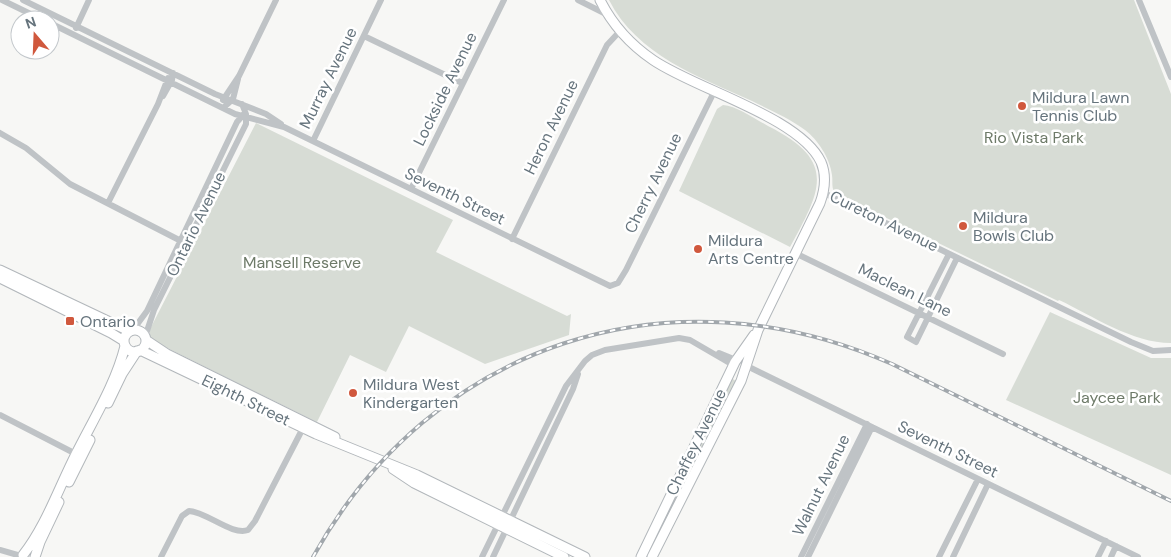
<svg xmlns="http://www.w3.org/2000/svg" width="1171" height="557" viewBox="0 0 1171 557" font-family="'DM Sans',sans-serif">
	<rect width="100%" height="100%" fill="#f7f7f5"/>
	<path fill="#d7dcd5" d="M609,0h525l37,94v249c-39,0 -78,-27 -112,-43l-1,1 -223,-108c-4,-5 -2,-12 -3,-18 -2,-17 -14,-35 -27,-45 -16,-12 -35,-20 -53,-29 -53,-24 -115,-46 -143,-101z
		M723,105c14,1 32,14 45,21 70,35 53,64 22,121l-111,-56 38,-82z
		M256,123l197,97 -17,32 131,64 4,-2 -2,21 -84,29 -76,-38 -23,46 -36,-17 -33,67 -162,-80 -5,-4v-9z
		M1050,312l101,46h20v117l-165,-75z
		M731,378l5,3 -26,51 -4,-2z
		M702,438l4,3 -34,66 -3,-2z"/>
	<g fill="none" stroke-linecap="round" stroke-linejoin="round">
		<g stroke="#b2b7bb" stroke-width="11">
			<path id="secondary" d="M600,0c12,24 31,45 53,60 42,29 147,57 168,102 6,14 4,27 -1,41l-62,127 -17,51 -89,176
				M0,270l129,61
				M0,278l111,55 13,8
				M124 341a11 11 0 1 1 22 0a11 11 0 1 1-22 0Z
				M146,340l21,14 168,83
				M140,350l176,84 101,41 168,82
				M108,403l14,-29 15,-23
				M393,469l21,14 150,74
				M69,482l21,-42
				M23,555c23,-29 36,-68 53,-101 17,-34 40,-71 49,-108
				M35,557l5,-15 19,-40
				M641,557l94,-195 19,-27"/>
		</g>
		<path stroke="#bfc3c6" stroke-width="6" d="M2,0l41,20
			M23,0l192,94 51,20 15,10
			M578,0l28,14
			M1139,0l32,77
			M50,23l185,91 49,13 326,159 8,-3 8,-13 88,-178
			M76,28l13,-28
			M364,36l98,47
			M163,96l9,-16 1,-7
			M223,100l16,-24 37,-76
			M223,108l10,-9 5,-20
			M0,133l26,15 44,36 113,58
			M313,141l68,-141
			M411,189l93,-189
			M824,193l307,149 22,9 18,-1
			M108,203l50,-99 10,-26
			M512,239l95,-194 13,-14
			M795,253l208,101
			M949,254l-42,83 9,5 41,-84
			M133,330l14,-19 90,-189 7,-8
			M145,337l9,-27 92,-186v-10l-4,-10
			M719,353l17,7
			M747,366l391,191
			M0,415l76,39
			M0,550l21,6
			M161,557l21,-41 7,-5c18,1 43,25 59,19l7,-9 48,-93
			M482,557l84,-171 19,-25 7,-6 13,-5 74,-12 11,2 43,25
			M493,557l80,-168 5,-15
			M801,557l66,-133
			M808,557l64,-130
			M939,557l39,-78
			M953,557l35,-73
			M1098,557l8,-16
			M1111,557l5,-11"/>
		<use href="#secondary" stroke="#fff" stroke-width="9"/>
		<g stroke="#a1a7ac" stroke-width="4">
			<path id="rail" d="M313,557c118,-213 357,-292 579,-193l279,137"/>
		</g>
		<use href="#rail" stroke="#fff" stroke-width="2" stroke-dasharray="5.5" stroke-linecap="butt"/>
	</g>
	<g fill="#d0583d" stroke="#fff" stroke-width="2">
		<circle cx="1022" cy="106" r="5"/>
		<circle cx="963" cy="226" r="5"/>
		<circle cx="698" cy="249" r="5"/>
		<rect x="65" y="316" width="10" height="10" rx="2.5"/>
		<circle cx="353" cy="393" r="5"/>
	</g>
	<g text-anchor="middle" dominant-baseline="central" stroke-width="5" stroke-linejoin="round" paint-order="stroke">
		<g font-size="16" fill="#66747d" stroke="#fff">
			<text transform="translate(328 78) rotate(-64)">Murray Avenue</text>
			<text transform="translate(445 89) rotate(-64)">Lockside Avenue</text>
			<text transform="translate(551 127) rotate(-64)">Heron Avenue</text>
			<text transform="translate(653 183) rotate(-64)">Cherry Avenue</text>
			<text transform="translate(455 196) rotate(26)">Seventh Street</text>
			<text transform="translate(884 221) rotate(26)">Cureton Avenue</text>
			<text transform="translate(196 224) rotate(-64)">Ontario Avenue</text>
			<text transform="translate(905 290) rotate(26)">Maclean Lane</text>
			<text transform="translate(246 400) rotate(26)">Eighth Street</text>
			<text transform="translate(696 442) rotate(-64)">Chaffey Avenue</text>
			<text transform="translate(948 449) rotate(26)">Seventh Street</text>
			<text transform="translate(821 485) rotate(-64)">Walnut Avenue</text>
		</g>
		<g font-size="16" fill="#66747d" stroke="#fff" text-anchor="start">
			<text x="1032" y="97">Mildura Lawn<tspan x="1032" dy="18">Tennis Club</tspan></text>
			<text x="973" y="217">Mildura<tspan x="973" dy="18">Bowls Club</tspan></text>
			<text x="708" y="240">Mildura<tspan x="708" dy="18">Arts Centre</tspan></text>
			<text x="80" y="321">Ontario</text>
			<text x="363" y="384">Mildura West<tspan x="363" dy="18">Kindergarten</tspan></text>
		</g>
		<g font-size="16" fill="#6d7a68" stroke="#fff">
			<text x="1034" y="137">Rio Vista Park</text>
			<text x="302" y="262">Mansell Reserve</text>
			<text x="1117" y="397">Jaycee Park</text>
		</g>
	</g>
	<g transform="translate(35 35) rotate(341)"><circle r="24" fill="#ffffff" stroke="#c2c7cb"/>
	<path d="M0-4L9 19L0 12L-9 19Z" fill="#d0583d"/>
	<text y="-8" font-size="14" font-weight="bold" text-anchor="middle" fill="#66747d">N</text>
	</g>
</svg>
